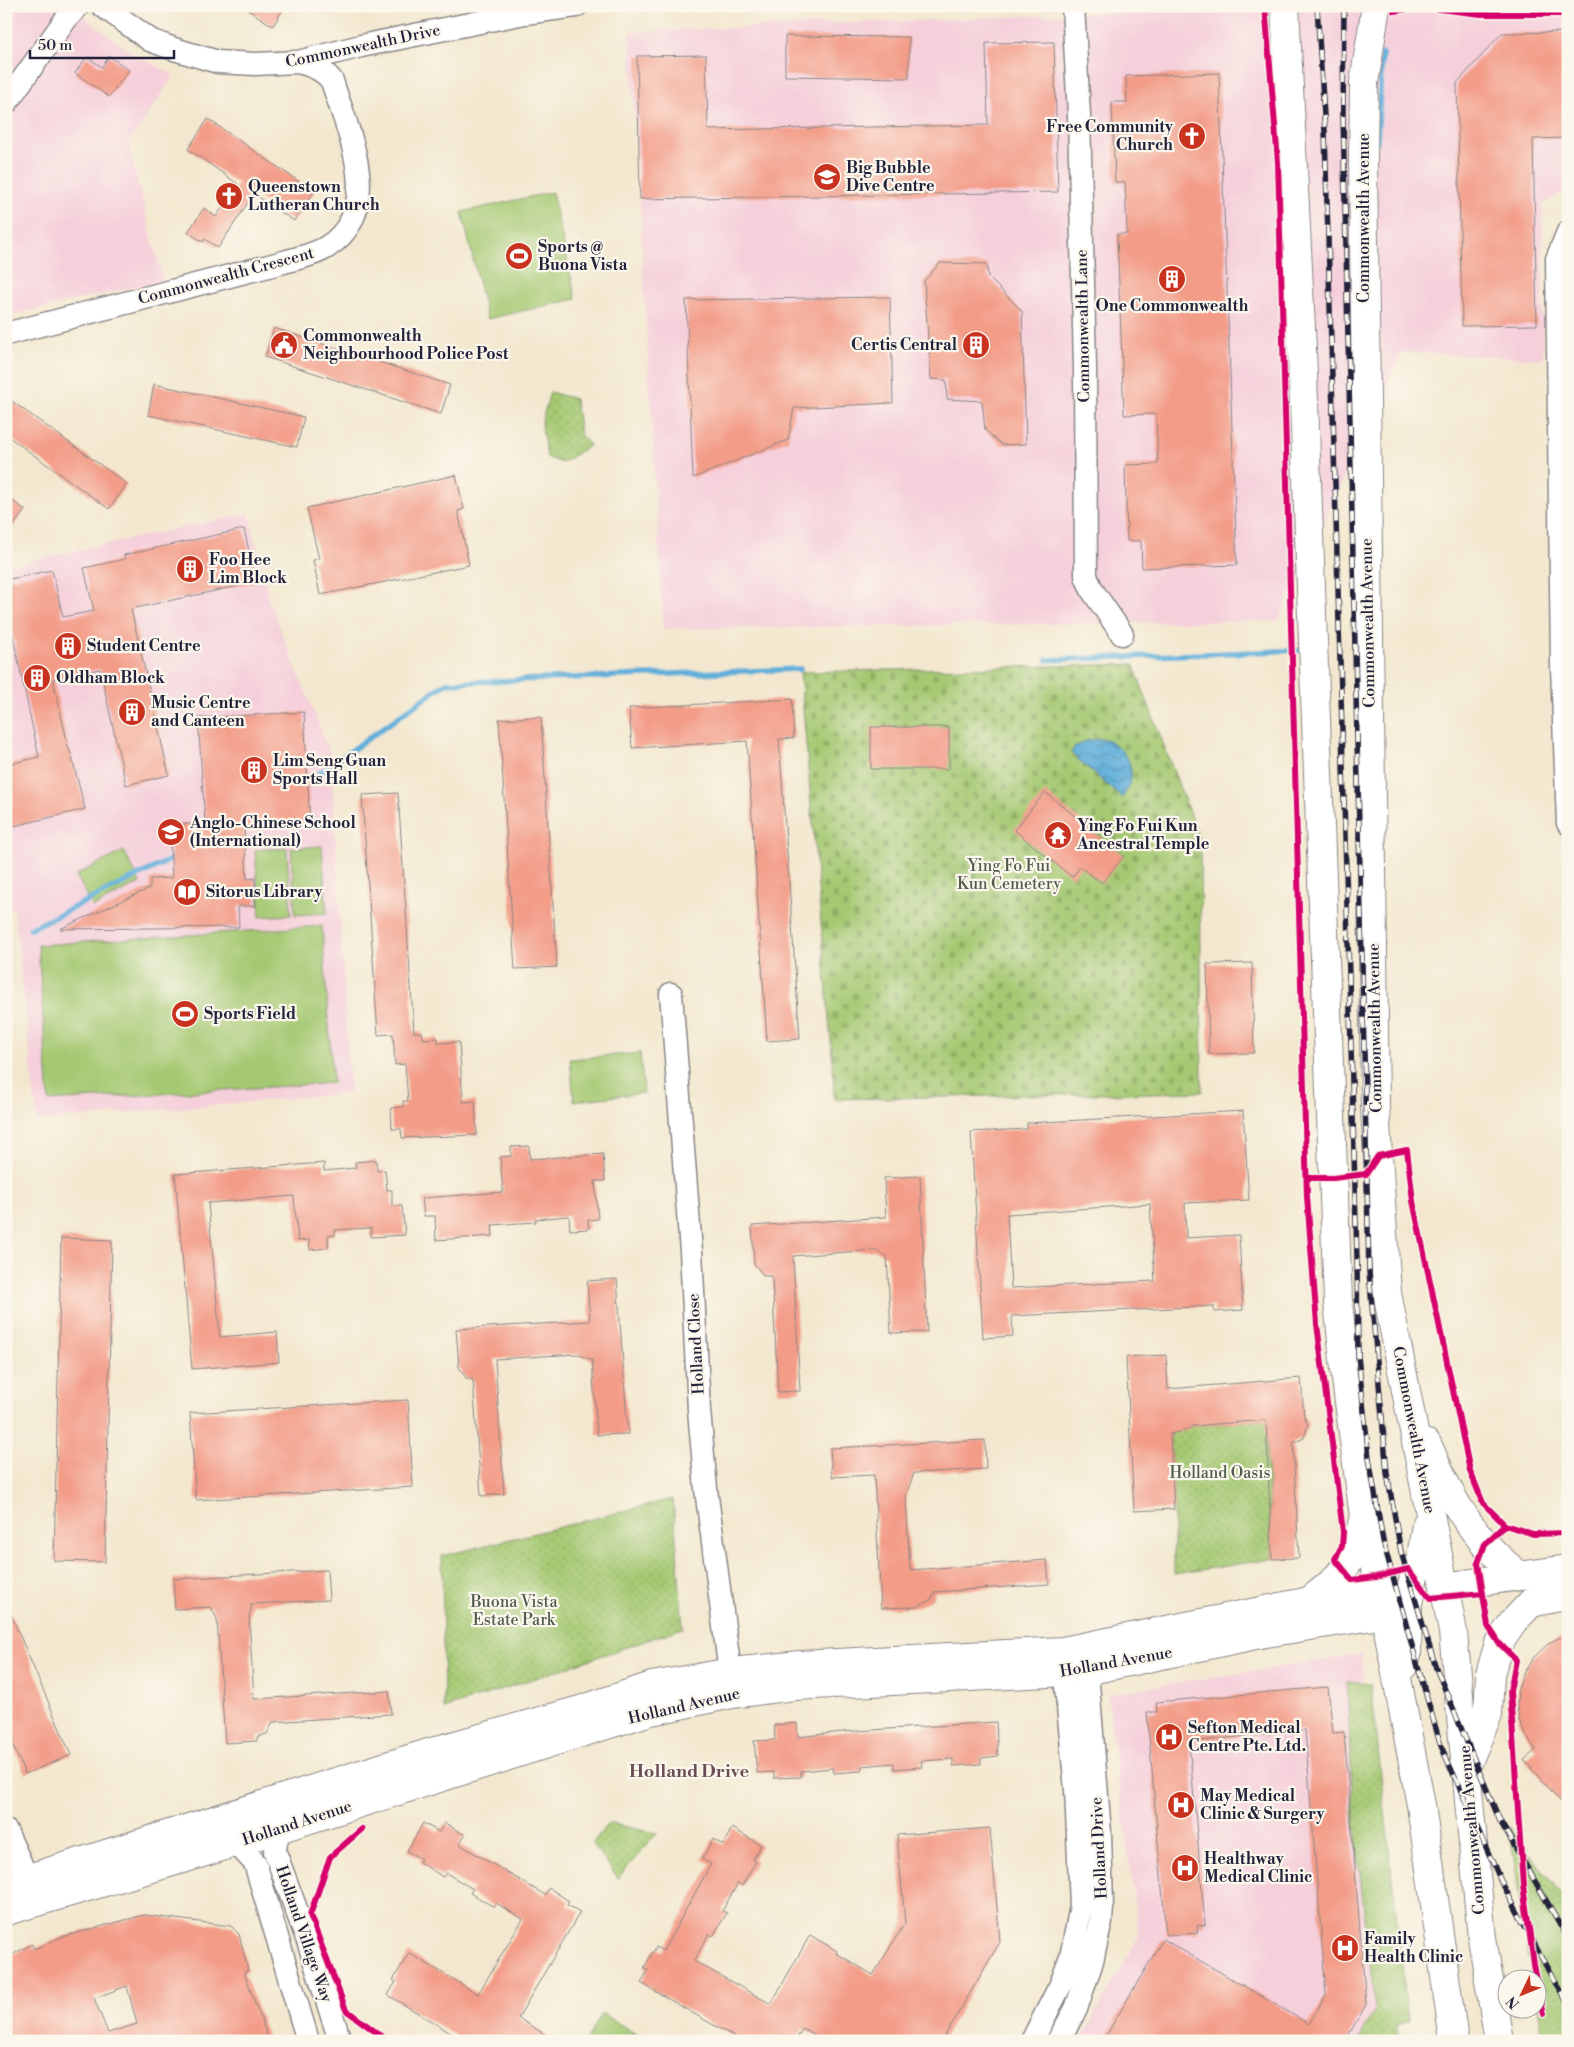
<svg xmlns="http://www.w3.org/2000/svg" width="1574" height="2047" viewBox="0 0 1574 2047" font-family="'Libre Bodoni',serif">
	<defs>
		<pattern id="grass-dots" width="8" height="8" patternUnits="userSpaceOnUse" patternTransform="scale(1.25)"><rect width="8" height="8" fill="#a5c972"/><path d="M2 2h.1M6 6h.1" fill="none" stroke="#8eac64" stroke-width="1.8" stroke-linecap="round"/></pattern>
		<pattern id="cemetery-stones" width="16" height="16" patternUnits="userSpaceOnUse" patternTransform="scale(1.25)"><rect width="16" height="16" fill="#a5c972"/><path d="M2 7V4a2 2 0 0 1 4 0v3zM10 15v-3a2 2 0 0 1 4 0v3z" fill="#8eac64"/></pattern>
		<pattern id="water-waves" width="16" height="10" patternUnits="userSpaceOnUse" patternTransform="scale(1.25)"><rect width="16" height="10" fill="#61afda"/><path d="M0 5q4-4 8 0t8 0" fill="none" stroke="#508eb2"/></pattern>
	</defs>
	<rect width="100%" height="100%" fill="#fbf7ec"/>
	<filter id="ink" filterUnits="userSpaceOnUse"><feTurbulence type="fractalNoise" baseFrequency=".02" numOctaves="2"/><feDisplacementMap in="SourceGraphic" scale="10" xChannelSelector="R" yChannelSelector="G"/><feConvolveMatrix kernelMatrix="1 2 1 2 8 2 1 2 1" color-interpolation-filters="sRGB"/></filter>
	<filter id="wash" filterUnits="userSpaceOnUse"><feTurbulence type="fractalNoise" baseFrequency=".0096" numOctaves="4" result="noise"/><feDisplacementMap in="SourceGraphic" scale="20" xChannelSelector="R" yChannelSelector="G"/><feGaussianBlur stdDeviation="1.12" result="paint"/><feColorMatrix in="noise" values="0 0 0 0 0 0 0 0 0 0 0 0 0 0 0 0 0 1.4 0 .05"/><feComposite in="paint" operator="in"/></filter>
	<g filter="url(#wash)">
		<rect width="100%" height="100%" fill="#f3e8cf"/>
		<path fill="#f5cfda" d="M6,6h71l11,14 46,34 40,21 -46,69 35,137 -157,35z
			M1279,6h289v182l-25,17v154l-141,-7 -124,269 -615,8 -33,-597z
			M249,513l20,88 62,154 19,338 -313,28 -23,-212 -8,-1v-342z
			M1362,1654l28,372 -7,15h-303l59,-105 -32,-242z"/>
		<path fill="url(#grass-dots)" stroke="#647656" d="M550,392l25,7 5,35 10,11 -28,18 -15,-6 -6,-33z
			M1273,1419l-7,19 6,121 -98,15v-65l-4,-80c9,3 14,3 22,-3z
			M673,1499l10,129 -239,81 -2,-153z
			M1347,1682l24,2 37,337 -12,4 3,16h-40l16,-32 -22,-197z
			M608,1823l49,10 -39,45 -26,-34z
			M1509,1827l59,76v138h-26l-5,-35 -1,-26 -4,-1z
			M602,2013l45,28h-61z"/>
		<path fill="url(#cemetery-stones)" stroke="#647656" d="M1133,664l67,177 2,251 -368,7 -1,-33 -33,-394z"/>
		<path fill="#a5c972" stroke="#647656" d="M552,192l24,107 -89,20 -25,-107z
			M322,846l5,67 -32,2 -4,-67z
			M287,848l4,67 -31,2 -5,-67z
			M124,851l16,32 -47,24 -17,-32z
			M322,926l11,157 -284,18 -11,-156z
			M640,1053l4,40 -70,8 -4,-42z"/>
		<path fill="url(#water-waves)" stroke="#42688a" d="M1088,740c6,0 14,-2 20,0 4,2 9,6 12,9 15,15 14,32 2,49l-51,-45 4,-6z"/>
		<g fill="none" stroke-linecap="round" stroke-linejoin="round">
			<path stroke="#61afda" stroke-width="5.5" d="M1377,142l5,-88
				M1047,660l257,-10v-3
				M303,785l143,-102 354,-14
				M30,929l146,-72"/>
		</g>
		<g id="blocks">
			<path fill="#f39c88" fill-rule="evenodd" d="M242,6h43l-12,20z
				M1568,32v106l-35,1 4,186 -75,1 -5,-243 45,-50z
				M785,36l124,1v41l-124,-2z
				M1054,42l4,150 -418,7 -3,-143 69,-1 2,75 280,-5 -2,-82z
				M109,56l20,14 -20,27 -34,-24 12,-16 15,10z
				M1219,73l18,492 -95,3 -1,-27h-14l-2,-76 33,-1 -2,-50 -32,1 -7,-181h10l-2,-52h-10l-3,-80h15l-1,-26z
				M208,119l106,73 -20,29 -40,-27 -36,54 -13,-9 -2,3 -15,-10 16,-24 12,9 22,-33 -50,-35z
				M940,263l47,1 1,13 34,34 4,133 -24,1 -17,-15 -3,-29 -35,-2 -1,-19 -15,-1 -7,-98z
				M890,297l3,106 -99,5 -6,32 -95,38 -7,-178z
				M274,328l176,57 -9,29 -176,-57z
				M154,384l150,33 -7,30 -149,-32z
				M6,397l121,87 -18,25 -103,-74z
				M456,475l8,34 -6,2 11,54 -149,30 -7,-35 6,-1 -12,-51z
				M6,496l19,14 -19,26z
				M244,529l12,53 -125,27 38,166 -43,10 -26,-116 -47,10 16,71h1l15,59 -79,19v-63l33,-8 -29,-134h-4v-43l46,-10 11,47 31,-6 -10,-43 41,-9 -1,-4z
				M792,699l2,39 -15,1 21,300 -33,2 -20,-300 -115,7 -3,-40z
				M304,712l6,112 -66,3 3,52 8,-1 1,28h-18l1,21 -179,2 90,-41v-9l22,-1 -3,-53 36,-2 -7,-105z
				M541,717l16,250 -42,2 -16,-250z
				M871,727h78v42h-78z
				M1045,792l79,64 -22,27 -22,-16 -8,10 -58,-47z
				M398,793l16,239h8l1,7 15,-1v5l21,-1 4,60 12,-1 2,34 -75,3 -1,-9h-9l-1,-21 13,-1 -1,-6h5l-3,-37 -10,1 -2,-31 -15,1 -16,-240z
				M1252,963l2,90 -45,1 -2,-90z
				M1243,1111l6,89 -64,3 1,35 53,-3 4,75 -29,2v-6l-202,10 1,20 -30,2 -12,-206 56,-3v-6zM1150,1204l5,77 -144,7 -4,-74z
				M529,1146l1,13 73,-5 2,27h-10l3,38 -10,1 1,9 -19,1 -1,-14 -34,3 1,3 -44,3 1,11 -57,4 -1,-24h-11l-2,-18 81,-6 -3,-35 11,-1v-9z
				M376,1160l1,11 8,-1 2,20h5v16h10l3,29 -34,2v-9l-36,2v5l-7,1v12l-18,2 -1,-10 -11,1 -4,-45 -86,7 12,134 57,-5 2,30 -87,7 -17,-195 149,-11v8l32,-3 -1,-6z
				M920,1176l7,156 -36,1 -4,-77 -13,-6 -81,6 7,135 -22,1 -6,-116h-8l-10,-12 -2,-38 134,-9 -2,-39z
				M61,1238l51,2 -7,322 -51,-1z
				M617,1279l11,155 -31,1 -5,-75 -15,-6 -82,5 9,135 -23,2 -8,-116 -7,-2 -7,-11 -3,-38 134,-8 -3,-40z
				M1166,1355l2,34 133,-11 3,39 4,7 -4,14 -11,5 6,115 -27,1 -6,-139 -74,6 -5,4 -17,4 4,75 -40,2 -8,-154z
				M408,1400l5,87 -217,13 -6,-87z
				M985,1440l1,29 -72,4 -8,23 4,74 137,-10 2,24 -114,8 -3,7 -15,8 -36,1 -7,-133 -42,2 -2,-29z
				M327,1570l2,30 -77,4 -3,14 5,81 135,-8 2,23 -118,8 -6,12 -10,3v4l-32,2 -8,-124 -6,-12 -36,2 -2,-30z
				M6,1603l65,152 -46,19 -19,-46z
				M1568,1633v177l-44,-50 12,-10 -10,-14 -7,-16 -2,-14 1,-17 6,-17 9,-14 16,-15z
				M1328,1687l5,46 11,-1 22,273 -21,36h-242l60,-102 146,85 17,-29 -21,-265 -116,12 16,183 -8,1 1,7 -32,2 -19,-223h10l-1,-10z
				M996,1722l2,34 -17,2v6l-28,2v-7l-32,2 1,6 -28,2v-6l-32,3v5l-28,2 -1,-5 -32,3v6l-27,1v-6l-17,1 -3,-32 21,-1 -1,-15 23,-2 1,14 44,-5z
				M423,1823l16,9 6,-9 20,12 -6,9 86,51 4,-7 20,13 -2,4 13,7 -62,106 38,23h-92l-76,-46 8,-13 -3,-2 16,-27 69,41 45,-75 -27,-16 -2,4 -24,-14 3,-4 -27,-16 -3,4 -24,-15 2,-3 -14,-8z
				M732,1828l29,17 -8,14 3,2 -14,25 -4,-3 -16,28 5,2 -14,23 -4,-2 -15,27 77,43 39,-69 27,16 -1,2 37,22 32,-52 -8,-88 93,-7 10,114 -58,99h-118l-21,-13 -8,13h-54l-100,-58 7,-13 -4,-2 12,-21 7,4 48,-87 -9,-5 11,-20 10,6z
				M144,1915l87,11 8,8 9,37 -4,1 25,69h-263v-83l26,-14 2,5 27,-12zM127,1986l10,38 -29,9 -14,-35z"/>
		</g>
	</g>
	<g filter="url(#ink)">
		<use href="#blocks" fill-opacity="0" stroke="#8a8585" stroke-width="1"/>
		<g fill="none" stroke-linecap="round" stroke-linejoin="round">
			<g stroke="#8a8585" stroke-width="25">
				<path id="minor" d="M103,6l47,34 24,9 44,13 37,2 43,-2 63,-16 49,-10 115,-23 51,-7
					M1073,6l6,109 6,253 1,208 6,14 30,44
					M6,103l60,-84 12,-13
					M1568,232l-11,27 5,408 6,156
					M6,334l278,-72c14,-4 31,-7 43,-15 59,-38 21,-114 5,-166 -8,-11 -20,-16 -34,-19
					M671,994l20,257 8,159 7,79 26,199
					M281,1828l-5,13 -1,11 34,92 31,97
					M6,1831l28,62
					M228,1844l14,5 13,14 53,178
					M1032,2041l29,-57 10,-27 10,-51 -5,-116 -13,-135
					M1058,2041l18,-32 16,-48 9,-40 1,-13 -2,-75 -12,-149 -5,-28"/>
			</g>
			<g stroke="#8a8585" stroke-width="30">
				<path id="tertiary" d="M1444,1587l124,-18
					M1531,1603l37,-8
					M6,1888l23,-10 412,-129 139,-39 72,-24 79,-14 69,-7 263,-14 316,-64
					M6,1911l193,-57 452,-143 81,-17 62,-8 292,-15 174,-37 125,-20"/>
			</g>
			<g stroke="#8a8585" stroke-width="30">
				<path id="primary" d="M1285,6l17,343 36,953 8,77 18,138 21,97 36,191 33,236
					M1376,6l-12,77 -1,77 12,949 12,184 66,339 29,306 17,103
					M1427,1444c10,21 19,44 31,63 16,26 37,50 62,69
					M1309,1601c34,-25 45,-40 54,-81
					M1404,1665l3,-11 1,-51 6,-27 7,-18 5,-33
					M1468,1762l20,-48 2,-40 9,-31 15,-22 17,-18"/>
			</g>
			<use href="#minor" stroke="#fff" stroke-width="22"/>
			<use href="#tertiary" stroke="#fff" stroke-width="28"/>
			<use href="#primary" stroke="#fff" stroke-width="28"/>
			<g stroke="#22223b" stroke-width="5.5">
				<path id="rail" d="M1317,6l8,125 32,1127 1,98 11,102 14,83 35,126 23,79 59,133 54,102 14,22
					M1344,6l-1,108 26,1158 18,201 14,79 35,116 64,153 68,117"/>
			</g>
			<use href="#rail" stroke="#fbf7ec" stroke-width="4" stroke-dasharray="11" stroke-linecap="butt"/>
			<g stroke="#fbf7ec" stroke-width="9">
				<path id="cycleway" d="M1265,6l13,156 29,1035 10,127 26,208 -1,14 -7,13 17,21 24,-3 32,-8 22,29 53,-5
					M1394,11l28,-4 59,7h87
					M1307,1178h26l33,-4 12,-18 29,-6 6,51 57,270 13,32 22,22 28,9 35,-1
					M1505,1525l-20,19 -7,19 10,63 11,17 17,17 -6,31 13,195 11,79 10,49
					M362,1829l-32,28 -20,58 36,95 42,31"/>
			</g>
			<use href="#cycleway" stroke="#d6006c" stroke-width="6"/>
		</g>
	</g>
	<defs>
		<g id="church-disc" transform="scale(1.4375)"><circle r="9.5" fill="#c8321e" stroke="#fbf7ec"/><path d="M-1.2-6h2.4v3.5h3.3v2.4h-3.3V6h-2.4V-.1h-3.3v-2.4h3.3Z" fill="#fff"/></g>
		<g id="school-disc" transform="scale(1.4375)"><circle r="9.5" fill="#c8321e" stroke="#fbf7ec"/><path d="M0-5L7-2L0 1L-7-2ZM-4 1L0 2.5L4 1V4Q0 6-4 4Z" fill="#fff"/></g>
		<g id="stadium-disc" transform="scale(1.4375)"><circle r="9.5" fill="#c8321e" stroke="#fbf7ec"/><path d="M0-5a6.5 5 0 1 0 0 10a6.5 5 0 1 0 0-10ZM-3.5-1.8h7v3.6h-7Z" fill="#fff"/></g>
		<g id="building-disc" transform="scale(1.4375)"><circle r="9.5" fill="#c8321e" stroke="#fbf7ec"/><path d="M-4-6H4V6H1V3H-1V6H-4ZM-2.5-4.3h1.7v1.8h-1.7ZM.8-4.3h1.7v1.8H.8ZM-2.5-1h1.7V.8h-1.7ZM.8-1h1.7V.8H.8Z" fill="#fff"/></g>
		<g id="civic-disc" transform="scale(1.4375)"><circle r="9.5" fill="#c8321e" stroke="#fbf7ec"/><path d="M-.6-6.5H3V-4.5H.6V-3L4-1V1h2V6H-6V1h2V-1L-.6-3ZM-1.2 2.5V6h2.4V2.5Z" fill="#fff"/></g>
		<g id="temple-disc" transform="scale(1.4375)"><circle r="9.5" fill="#c8321e" stroke="#fbf7ec"/><path d="M0-6L5-2H3V0L6.5 2.5H4V6H1.5V3h-3V6H-4V2.5H-6.5L-3 0V-2H-5Z" fill="#fff"/></g>
		<g id="library-disc" transform="scale(1.4375)"><circle r="9.5" fill="#c8321e" stroke="#fbf7ec"/><path d="M-6-4Q-3-5.5-.7-3.5V5Q-3 3-6 4ZM6-4Q3-5.5 .7-3.5V5Q3 3 6 4Z" fill="#fff"/></g>
		<g id="hospital-disc" transform="scale(1.4375)"><circle r="9.5" fill="#c8321e" stroke="#fbf7ec"/><path d="M-5-5h3v3.5h4V-5h3V5h-3V1.5h-4V5h-3Z" fill="#fff"/></g>
	</defs>
	<g fill-rule="evenodd">
		<use href="#church-disc" x="1192" y="136"/>
		<use href="#school-disc" x="827" y="177"/>
		<use href="#church-disc" x="229" y="196"/>
		<use href="#stadium-disc" x="519" y="256"/>
		<use href="#building-disc" x="1172" y="279"/>
		<use href="#civic-disc" x="284" y="345"/>
		<use href="#building-disc" x="976" y="345"/>
		<use href="#building-disc" x="190" y="569"/>
		<use href="#building-disc" x="68" y="646"/>
		<use href="#building-disc" x="37" y="678"/>
		<use href="#building-disc" x="132" y="712"/>
		<use href="#building-disc" x="254" y="770"/>
		<use href="#school-disc" x="171" y="832"/>
		<use href="#temple-disc" x="1058" y="835"/>
		<use href="#library-disc" x="187" y="892"/>
		<use href="#stadium-disc" x="185" y="1014"/>
		<use href="#hospital-disc" x="1169" y="1737"/>
		<use href="#hospital-disc" x="1181" y="1805"/>
		<use href="#hospital-disc" x="1185" y="1868"/>
		<use href="#hospital-disc" x="1345" y="1948"/>
	</g>
	<g text-anchor="middle" dominant-baseline="central" stroke-width="4.5" stroke-linejoin="round" paint-order="stroke">
		<g font-size="16" fill="#22223b" stroke="#fbf7ec">
			<text transform="translate(363 46) rotate(-12)">Commonwealth Drive</text>
			<text transform="translate(1364 218) rotate(-90)">Commonwealth Avenue</text>
			<text transform="translate(226 276) rotate(-15)">Commonwealth Crescent</text>
			<text transform="translate(1083 326) rotate(-91)">Commonwealth Lane</text>
			<text transform="translate(1368 623) rotate(-91)">Commonwealth Avenue</text>
			<text transform="translate(1375 1028) rotate(-91)">Commonwealth Avenue</text>
			<text transform="translate(696 1344) rotate(-93)">Holland Close</text>
			<text transform="translate(1414 1430) rotate(79)">Commonwealth Avenue</text>
			<text transform="translate(1116 1662) rotate(-10)">Holland Avenue</text>
			<text transform="translate(684 1706) rotate(-13)">Holland Avenue</text>
			<text transform="translate(297 1823) rotate(-18)">Holland Avenue</text>
			<text transform="translate(1472 1830) rotate(-95)">Commonwealth Avenue</text>
			<text transform="translate(1099 1848) rotate(-93)">Holland Drive</text>
			<text transform="translate(304 1934) rotate(71)">Holland Village Way</text>
		</g>
		<g font-size="16" font-weight="bold" fill="#22223b" stroke="#fbf7ec" text-anchor="start">
			<text x="1173" y="127" text-anchor="end">Free Community<tspan x="1173" dy="18">Church</tspan></text>
			<text x="846" y="168">Big Bubble<tspan x="846" dy="18">Dive Centre</tspan></text>
			<text x="248" y="187">Queenstown<tspan x="248" dy="18">Lutheran Church</tspan></text>
			<text x="538" y="247">Sports @<tspan x="538" dy="18">Buona Vista</tspan></text>
			<text x="1172" y="306" text-anchor="middle">One Commonwealth</text>
			<text x="303" y="336">Commonwealth<tspan x="303" dy="18">Neighbourhood Police Post</tspan></text>
			<text x="957" y="345" text-anchor="end">Certis Central</text>
			<text x="209" y="560">Foo Hee<tspan x="209" dy="18">Lim Block</tspan></text>
			<text x="87" y="646">Student Centre</text>
			<text x="56" y="678">Oldham Block</text>
			<text x="151" y="703">Music Centre<tspan x="151" dy="18">and Canteen</tspan></text>
			<text x="273" y="761">Lim Seng Guan<tspan x="273" dy="18">Sports Hall</tspan></text>
			<text x="190" y="823">Anglo-Chinese School<tspan x="190" dy="18">(International)</tspan></text>
			<text x="1077" y="826">Ying Fo Fui Kun<tspan x="1077" dy="18">Ancestral Temple</tspan></text>
			<text x="206" y="892">Sitorus Library</text>
			<text x="204" y="1014">Sports Field</text>
			<text x="1188" y="1728">Sefton Medical<tspan x="1188" dy="18">Centre Pte. Ltd.</tspan></text>
			<text x="1200" y="1796">May Medical<tspan x="1200" dy="18">Clinic &amp; Surgery</tspan></text>
			<text x="1204" y="1859">Healthway<tspan x="1204" dy="18">Medical Clinic</tspan></text>
			<text x="1364" y="1939">Family<tspan x="1364" dy="18">Health Clinic</tspan></text>
		</g>
		<g font-size="16" fill="#505c4e" stroke="#fbf7ec">
			<text x="1009" y="866">Ying Fo Fui<tspan x="1009" dy="18">Kun Cemetery</tspan></text>
			<text x="1220" y="1473">Holland Oasis</text>
			<text x="514" y="1602">Buona Vista<tspan x="514" dy="18">Estate Park</tspan></text>
		</g>
		<g font-size="18" font-weight="bold" fill="#6b4d56" stroke="#fbf7ec">
			<text x="689" y="1771">Holland Drive</text>
		</g>
	</g>
	<rect width="1574" height="2047" fill="none" stroke="#fbf7ec" stroke-width="25"/>
	<g transform="translate(1522 1994) rotate(227)"><circle r="24" fill="#fbf7ec" stroke="#a4a2a5"/>
	<path d="M0-4L9 19L0 12L-9 19Z" fill="#c8321e"/>
	<text y="-8" font-size="14" font-weight="bold" text-anchor="middle" fill="#22223b">N</text>
	</g>
	<path d="M30 50v8h144v-8" fill="none" stroke="#22223b" stroke-width="2.5"/>
	<text x="38" y="50" font-size="15" fill="#22223b" stroke="#fbf7ec" stroke-width="4" paint-order="stroke">50 m</text>
</svg>
